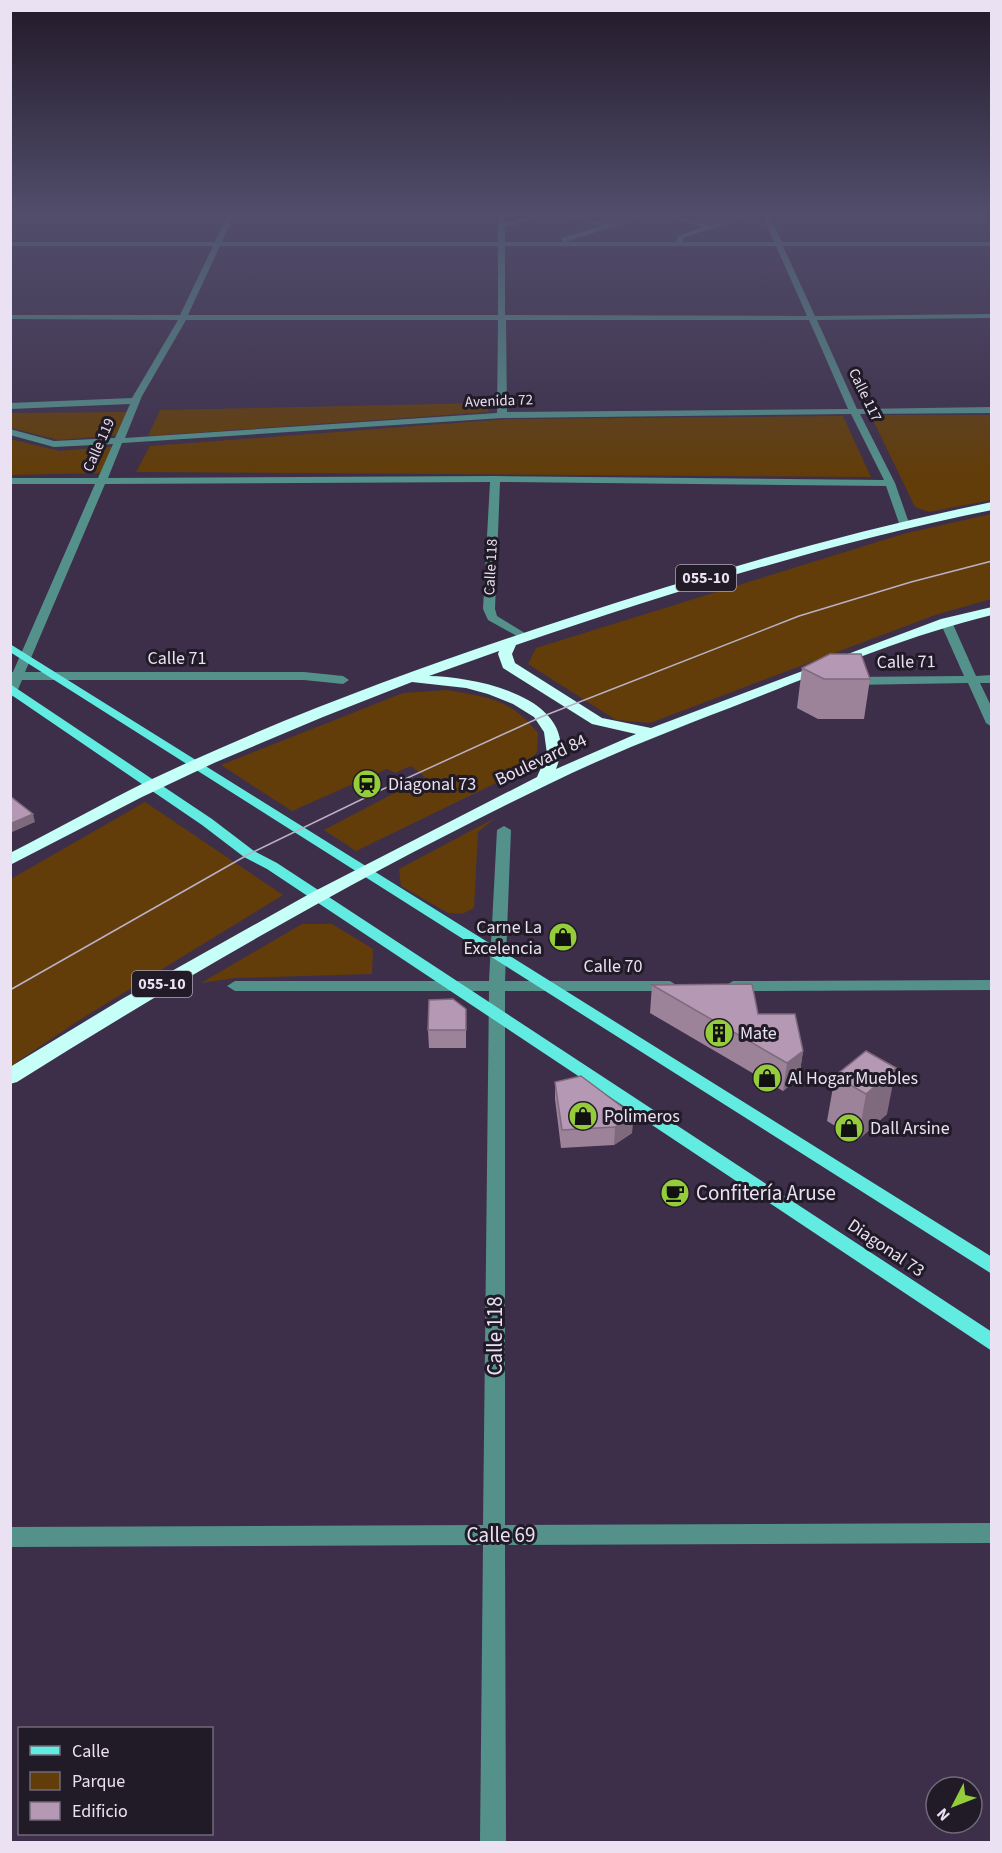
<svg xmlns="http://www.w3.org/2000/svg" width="1002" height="1853" viewBox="0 0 1002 1853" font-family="'Source Sans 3',sans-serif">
	<rect width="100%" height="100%" fill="#3d2f4a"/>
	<path fill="#623d09" d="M486,403l3,9 -341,24 12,-26z
		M129,412l-13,23 -57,5 -48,-12 -1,-15z
		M881,415h110v85l-62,12 -14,-5 -43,-89z
		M843,416l28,61 -735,-5 14,-26 359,-27z
		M10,439l50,12 56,-5 -16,27 -89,2z
		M991,514v85l-56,16 -285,108 -34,-3 -88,-56 8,-16 367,-114z
		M447,690c42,8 63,8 91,43l-1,19 -18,20 -163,79 -32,-21 101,-53 -14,-11 -16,7 -8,-4 -95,42 -71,-46 182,-72z
		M145,802l138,93 -202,124 -70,47v-187z
		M495,818l-17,14 -4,76 -12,6 -14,-1 -47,-27 -2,-17z
		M302,924h30l41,25 -1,25 -137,4 -34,5z"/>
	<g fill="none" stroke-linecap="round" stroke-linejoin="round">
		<path fill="#54918b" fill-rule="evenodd" d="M228,215h6l-12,27h276v-27h6v8l30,-8h10l-39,12v15h58l-2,-4 41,-12 -37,-11c15,0 28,8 43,9 13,1 28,-9 42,-9l-85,27h111l2,-6 25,-9 -39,-12c16,0 32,10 47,10 14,0 27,-10 41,-10l-69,23v4h91l-11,-27h6l13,27h210v4h-209l32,70 177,-2v4l-175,2 40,89 135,-2v6l-132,1 35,69 14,40 -5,3 -5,-3 -13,-37 -386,-4 -5,127 2,7 31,19v4l-4,1 -36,-20 -5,-11 7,-127 -385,2 -80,188h279l39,4 6,4 -6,4 -39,-4h-282l-6,14 -6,4v-26h3l82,-188h-85v-6h88l15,-34 -59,3 -44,-12v-6l44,12 61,-3 15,-34 -120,5v-6l122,-5 46,-78 -168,-1v-4h170l33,-69h-203v-4h205zM220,246h278v69h-310zM505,246h271l31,70 -302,-1zM186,320h312l-1,93 -372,25 17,-42zM506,320h303l39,89 -341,3zM851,414l33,66 -389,-4 -387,2 14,-35 380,-25z
			M946,619l6,3 24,54 16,-1v8h-12l12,25v19l-6,-4 -18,-40 -117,2 -6,-4 6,-4 113,-1 -24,-54z
			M504,826l7,4 -6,151h165l8,5 -8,5h-165v534l487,-2v20l-487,2 1,297h-26l3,-297 -473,2v-20l473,-2 6,-534h-254l-8,-5 8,-5h254l8,-151z
			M992,980v10l-259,1 -8,-5 8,-5z"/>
		<path fill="#62ebe1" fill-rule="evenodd" d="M10,644l982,613v17l-982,-622z
			M10,684l202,135 42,32 23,12 715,469v19l-725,-482 -23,-12 -42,-32 -192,-131z"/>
		<path fill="#c6fef8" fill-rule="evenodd" d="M992,502v8c-163,33 -320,82 -476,135l-4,9 3,9 87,55 49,10 290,-109 51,-12v8c-83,20 -163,54 -242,85 -67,26 -136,52 -201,84 -183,88 -360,190 -532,298l-7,2v-17l112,-68 189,-106 226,-116 10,-23 -3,-22 -10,-15 -21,-13 -25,-10 -22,-6 -54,-6 -89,35 -109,46 -72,34 -132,68v-12c47,-24 93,-50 140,-73 135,-64 275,-115 416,-161 140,-46 281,-87 426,-117zM499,651l-1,3 5,14 89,56 44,10 -80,35c28,-70 -77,-92 -127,-93z"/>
		<path stroke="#bbb1c4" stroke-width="1.5" d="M10,990l239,-136 132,-64 160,-73 258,-101 112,-34 81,-21"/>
	</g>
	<path fill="#9c839a" d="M802,668l68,11 -6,40h-46l-21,-11z
		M652,985l106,29 45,37 -4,27 -16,13 -133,-78z
		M466,1009v39h-37l-1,-18z
		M866,1051l21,63 -29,26 -31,-19 8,-45z
		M555,1082l78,33 -1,18 -18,12 -53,3 -6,-49z"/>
	<path fill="#7f6a7d" d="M33,814l2,8 -25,11v-9z
		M803,1051l-4,27 -16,13 4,-28z
		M896,1068l-9,46 -29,26 8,-46z
		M633,1115l-1,18 -18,12 1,-18z"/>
	<path fill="#b598b3" stroke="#7f6a7d" stroke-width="1.5" d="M830,654h31l9,25h-46l-22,-11z
		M10,796l23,18 -23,10z
		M752,984l6,30h37l8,37 -16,12 -135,-78z
		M453,999l13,10v21h-38l1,-30z
		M866,1051l30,17 -30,26 -31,-18z
		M581,1076l52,39 -18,12 -53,3 -7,-48z"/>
	<linearGradient id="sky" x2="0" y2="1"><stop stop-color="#221a29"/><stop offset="0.45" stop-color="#514d6b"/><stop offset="1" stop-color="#514d6b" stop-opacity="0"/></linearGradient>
	<rect width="1002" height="474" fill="url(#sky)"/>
	<defs>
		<g id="station-disc" transform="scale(1.5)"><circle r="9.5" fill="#95cc3b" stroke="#211a27"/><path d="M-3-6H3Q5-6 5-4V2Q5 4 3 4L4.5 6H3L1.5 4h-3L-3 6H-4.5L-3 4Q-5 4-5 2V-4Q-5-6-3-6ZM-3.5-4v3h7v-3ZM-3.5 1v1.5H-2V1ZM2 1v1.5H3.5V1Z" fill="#111"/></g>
		<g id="shop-disc" transform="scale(1.5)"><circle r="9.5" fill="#95cc3b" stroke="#211a27"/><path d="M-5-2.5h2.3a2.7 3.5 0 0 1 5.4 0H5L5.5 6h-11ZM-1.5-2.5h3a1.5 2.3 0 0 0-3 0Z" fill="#111"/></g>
		<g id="building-disc" transform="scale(1.5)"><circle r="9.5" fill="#95cc3b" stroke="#211a27"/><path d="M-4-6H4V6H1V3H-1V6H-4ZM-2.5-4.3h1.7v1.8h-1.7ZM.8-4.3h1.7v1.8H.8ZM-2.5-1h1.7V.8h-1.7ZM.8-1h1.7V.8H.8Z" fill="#111"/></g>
		<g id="cafe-disc" transform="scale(1.5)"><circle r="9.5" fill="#95cc3b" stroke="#211a27"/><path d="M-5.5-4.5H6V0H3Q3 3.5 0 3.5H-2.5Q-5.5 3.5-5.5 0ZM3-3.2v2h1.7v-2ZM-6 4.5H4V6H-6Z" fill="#111"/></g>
	</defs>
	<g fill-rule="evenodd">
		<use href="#station-disc" x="367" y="784"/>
		<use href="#shop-disc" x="563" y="937"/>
		<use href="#building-disc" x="719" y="1033"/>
		<use href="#shop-disc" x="767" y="1078"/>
		<use href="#shop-disc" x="583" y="1116"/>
		<use href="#shop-disc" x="849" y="1128"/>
		<use href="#cafe-disc" x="675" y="1193"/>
	</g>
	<g text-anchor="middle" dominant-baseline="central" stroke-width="6" stroke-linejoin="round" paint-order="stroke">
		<g font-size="15" fill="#eae1f2" stroke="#211a27">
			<text transform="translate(865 395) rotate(64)">Calle 117</text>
			<text transform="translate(499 401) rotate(-2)">Avenida 72</text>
			<text transform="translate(99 445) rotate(-66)">Calle 119</text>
			<text transform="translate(491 567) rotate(-87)">Calle 118</text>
		</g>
		<g fill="#211a27" stroke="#aea5b5" stroke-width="1.5">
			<rect x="676" y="565" width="60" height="26" rx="4.5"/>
			<rect x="132" y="971" width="60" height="26" rx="4.5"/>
		</g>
		<g font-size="16" font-weight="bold" fill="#eae1f2">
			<text x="706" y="578">055-10</text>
			<text x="162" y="984">055-10</text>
		</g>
		<g font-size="18" fill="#eae1f2" stroke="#211a27">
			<text x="177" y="658">Calle 71</text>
			<text transform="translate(906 662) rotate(-1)">Calle 71</text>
			<text transform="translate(541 760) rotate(-25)">Boulevard 84</text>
			<text x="613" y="966">Calle 70</text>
			<text transform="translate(886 1248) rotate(34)">Diagonal 73</text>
		</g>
		<g font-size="18" fill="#eae1f2" stroke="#211a27" text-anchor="start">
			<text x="388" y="784">Diagonal 73</text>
			<text x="542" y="927" text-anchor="end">Carne La<tspan x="542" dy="21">Excelencia</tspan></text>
			<text x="740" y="1033">Mate</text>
			<text x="788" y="1078">Al Hogar Muebles</text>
			<text x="604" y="1116">Polimeros</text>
			<text x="870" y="1128">Dall Arsine</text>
		</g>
		<g font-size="21" fill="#eae1f2" stroke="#211a27" text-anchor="start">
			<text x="696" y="1193">Confitería Aruse</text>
		</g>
		<g font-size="21" fill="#eae1f2" stroke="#211a27">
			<text transform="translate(495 1336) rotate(-90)">Calle 118</text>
			<text x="501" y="1535">Calle 69</text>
		</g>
	</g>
	<rect width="1002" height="1853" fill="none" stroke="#eae1f2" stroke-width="24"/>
	<rect x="18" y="1727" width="195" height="108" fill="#211a27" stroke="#716a78" stroke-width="1.5"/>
	<rect x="30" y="1746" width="30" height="9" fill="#62ebe1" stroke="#716a78" stroke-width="1.5"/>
	<text x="72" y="1757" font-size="18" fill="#eae1f2">Calle</text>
	<rect x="30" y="1772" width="30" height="18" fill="#623d09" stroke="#716a78" stroke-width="1.5"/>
	<text x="72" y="1787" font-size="18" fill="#eae1f2">Parque</text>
	<rect x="30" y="1802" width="30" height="18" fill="#b598b3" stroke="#716a78" stroke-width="1.5"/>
	<text x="72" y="1817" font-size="18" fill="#eae1f2">Edificio</text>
	<g transform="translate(954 1805) rotate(228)"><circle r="28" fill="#211a27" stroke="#716a78" stroke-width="1.5"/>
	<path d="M0-4.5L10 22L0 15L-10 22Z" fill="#95cc3b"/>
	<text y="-9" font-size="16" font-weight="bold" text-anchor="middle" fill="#eae1f2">N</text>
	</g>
</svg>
